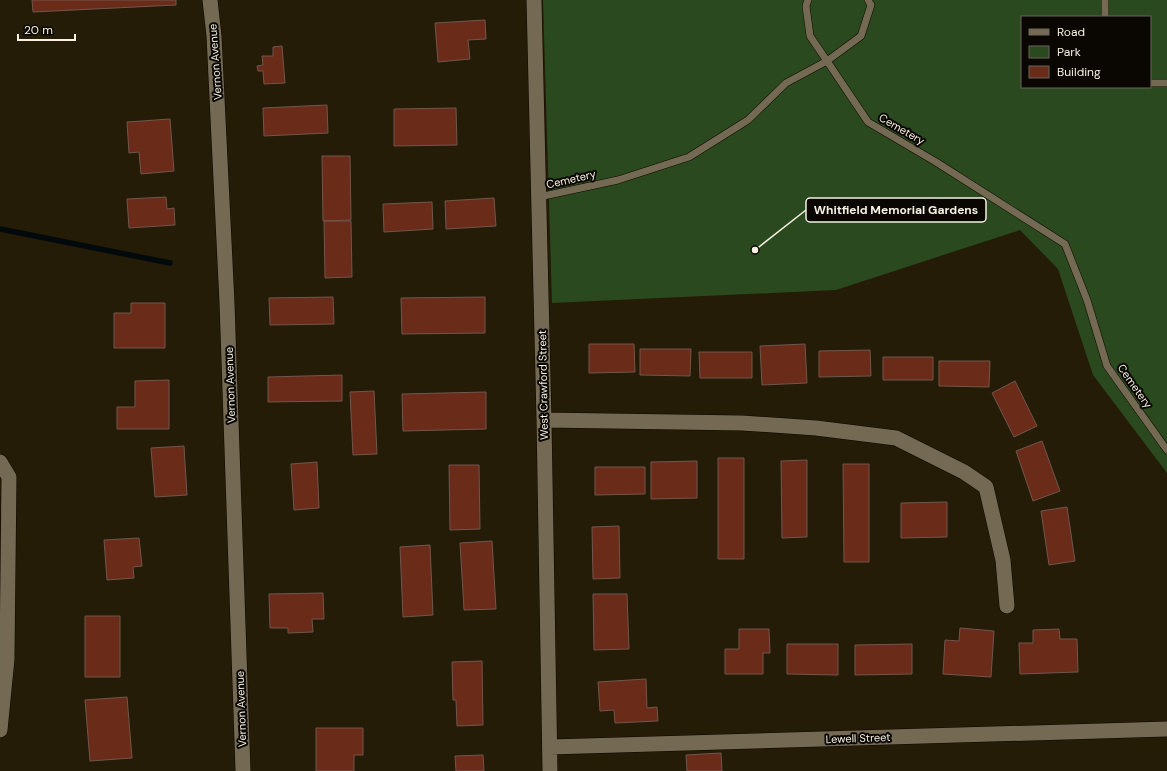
<svg xmlns="http://www.w3.org/2000/svg" width="1167" height="771" viewBox="0 0 1167 771" font-family="'DM Sans',sans-serif">
	<rect width="100%" height="100%" fill="#241c06"/>
	<path fill="#2b491e" fill-rule="evenodd" d="M543,0h624v473l-74,-98 -35,-106 -38,-39 -184,60 -284,13zM1022,17h128v70h-128z"/>
	<g fill="none" stroke-linecap="round" stroke-linejoin="round">
		<path stroke="#01090c" stroke-width="5.5" d="M0,229l170,34"/>
	</g>
	<path fill="#6b2b19" stroke="#70564f" d="M32,0h144v5l-143,7z
		M485,20l1,19 -18,1 2,19 -32,3 -3,-39z
		M282,46l3,37 -21,1 -1,-13h-5l-1,-5 6,-1 -1,-9h11v-9z
		M327,105l1,28 -64,3 -1,-28z
		M456,108l1,37 -63,1v-37z
		M170,119l4,52 -33,3 -2,-22 -10,1 -2,-31z
		M322,156h28l1,64 -28,1z
		M166,197l1,12 7,-1 1,17 -46,3 -2,-29z
		M494,198l2,28 -50,3 -1,-28z
		M432,202l1,27 -49,3 -1,-28z
		M324,221h27l1,56 -27,1z
		M333,297l1,27 -64,1 -1,-27z
		M485,297v36l-83,1 -1,-36z
		M131,303h34v45h-51v-35h17z
		M589,344h45l1,28 -46,1z
		M805,344l2,39 -45,2 -2,-39z
		M640,349h51l-1,27 -50,-1z
		M870,350l1,26 -52,1v-26z
		M699,352h53v26h-52z
		M883,357h50v23h-50z
		M939,361h51l-1,26 -50,-1z
		M342,375v26l-74,1v-25z
		M169,380v49h-52v-22h18v-26z
		M1015,381l22,45 -23,11 -22,-44z
		M374,391l3,63 -24,1 -3,-63z
		M486,392v37l-83,2 -1,-37z
		M1042,441l18,50 -27,10 -17,-50z
		M184,446l3,49 -32,2 -4,-49z
		M718,458h26v101h-26z
		M807,460v77l-25,1 -1,-77z
		M697,461v37l-46,1v-37z
		M317,462l2,46 -25,2 -3,-46z
		M843,464h26v98h-25z
		M449,465h30l1,64 -30,1z
		M595,467h50v27l-50,1z
		M947,502v35l-46,1v-35z
		M1067,507l8,54 -26,4 -8,-54z
		M619,526l1,52 -27,1 -1,-52z
		M139,538l3,28 -9,1 1,11 -27,2 -3,-40z
		M492,541l4,68 -32,1 -4,-67z
		M430,545l3,70 -30,2 -3,-70z
		M323,593l1,26h-12l1,13 -25,1v-5h-18l-1,-34z
		M593,594h34l2,55 -35,1z
		M85,616h35v61h-35z
		M960,628l34,3 -3,46 -48,-3 2,-34 14,1z
		M739,629h30l1,24h-7v21h-38v-25h14z
		M1059,629l1,10h17l1,33 -58,2 -1,-31h14v-13z
		M787,644h51v31l-51,-1z
		M912,644v30l-57,1v-30z
		M482,661l1,64 -26,1 -1,-26h-3l-1,-38z
		M646,679l1,29 10,-1 1,14 -43,2 -1,-13 -14,1 -2,-29z
		M127,697l5,61 -42,3 -5,-61z
		M316,728h47v27h-9v16h-38z
		M721,753l1,18h-35l-1,-16z
		M483,755l1,16h-28l-1,-15z"/>
	<g fill="none" stroke-linecap="round" stroke-linejoin="round">
		<g stroke="#0d0600" stroke-width="8">
			<path id="service" d="M808,0l-2,6 4,30 17,25 34,-25 10,-31 -3,-5
				M1105,0v17
				M1150,83h17
				M539,197l79,-17 71,-23 59,-37 38,-37 41,-22 41,61 68,40 129,82 22,56 20,66 60,84"/>
		</g>
		<g stroke="#0d0600" stroke-width="16">
			<path id="minor" d="M210,0l4,36 13,267 16,468
				M534,0l10,420 6,351
				M544,420l198,3 74,5 80,10 68,34 22,15 17,73 4,46
				M0,462l9,15 -2,182 -7,71
				M550,747l617,-18"/>
		</g>
		<use href="#service" stroke="#746a53" stroke-width="7"/>
		<use href="#minor" stroke="#746a53" stroke-width="15"/>
	</g>
	<g text-anchor="middle" dominant-baseline="central" stroke-width="4" stroke-linejoin="round" paint-order="stroke">
		<g font-size="11" fill="#f6f1e3" stroke="#0a0702">
			<text transform="translate(215 62) rotate(-94)">Vernon Avenue</text>
			<text transform="translate(902 129) rotate(30)">Cemetery</text>
			<text transform="translate(571 179) rotate(-13)">Cemetery</text>
			<text transform="translate(230 385) rotate(-92)">Vernon Avenue</text>
			<text transform="translate(543 385) rotate(-91)">West Crawford Street</text>
			<text transform="translate(1135 386) rotate(55)">Cemetery</text>
			<text transform="translate(241 709) rotate(-92)">Vernon Avenue</text>
			<text transform="translate(858 738) rotate(-2)">Lewell Street</text>
		</g>
	</g>
	<path fill="none" stroke="#f6f1e3" stroke-width="1.5" d="M755 250L806 210"/>
	<circle fill="#f6f1e3" stroke="#0a0702" stroke-width="1.5" cx="755" cy="250" r="4"/>
	<rect fill="#0a0702" stroke="#f6f1e3" stroke-width="1.5" x="806" y="198" width="180" height="24" rx="4"/>
	<g font-size="12" text-anchor="middle" font-weight="bold" fill="#f6f1e3">
		<text x="896" y="214">Whitfield Memorial Gardens</text>
	</g>
	<rect x="1021" y="16" width="130" height="72" fill="#0a0702" stroke="#68655c"/>
	<rect x="1029" y="29" width="20" height="6" fill="#746a53" stroke="#68655c"/>
	<text x="1057" y="36" font-size="12" fill="#f6f1e3">Road</text>
	<rect x="1029" y="46" width="20" height="12" fill="#2b491e" stroke="#68655c"/>
	<text x="1057" y="56" font-size="12" fill="#f6f1e3">Park</text>
	<rect x="1029" y="66" width="20" height="12" fill="#6b2b19" stroke="#68655c"/>
	<text x="1057" y="76" font-size="12" fill="#f6f1e3">Building</text>
	<path d="M18 34v6h57v-6" fill="none" stroke="#f6f1e3" stroke-width="2"/>
	<text x="24" y="34" font-size="12" fill="#f6f1e3" stroke="#0a0702" stroke-width="3" paint-order="stroke">20 m</text>
</svg>
